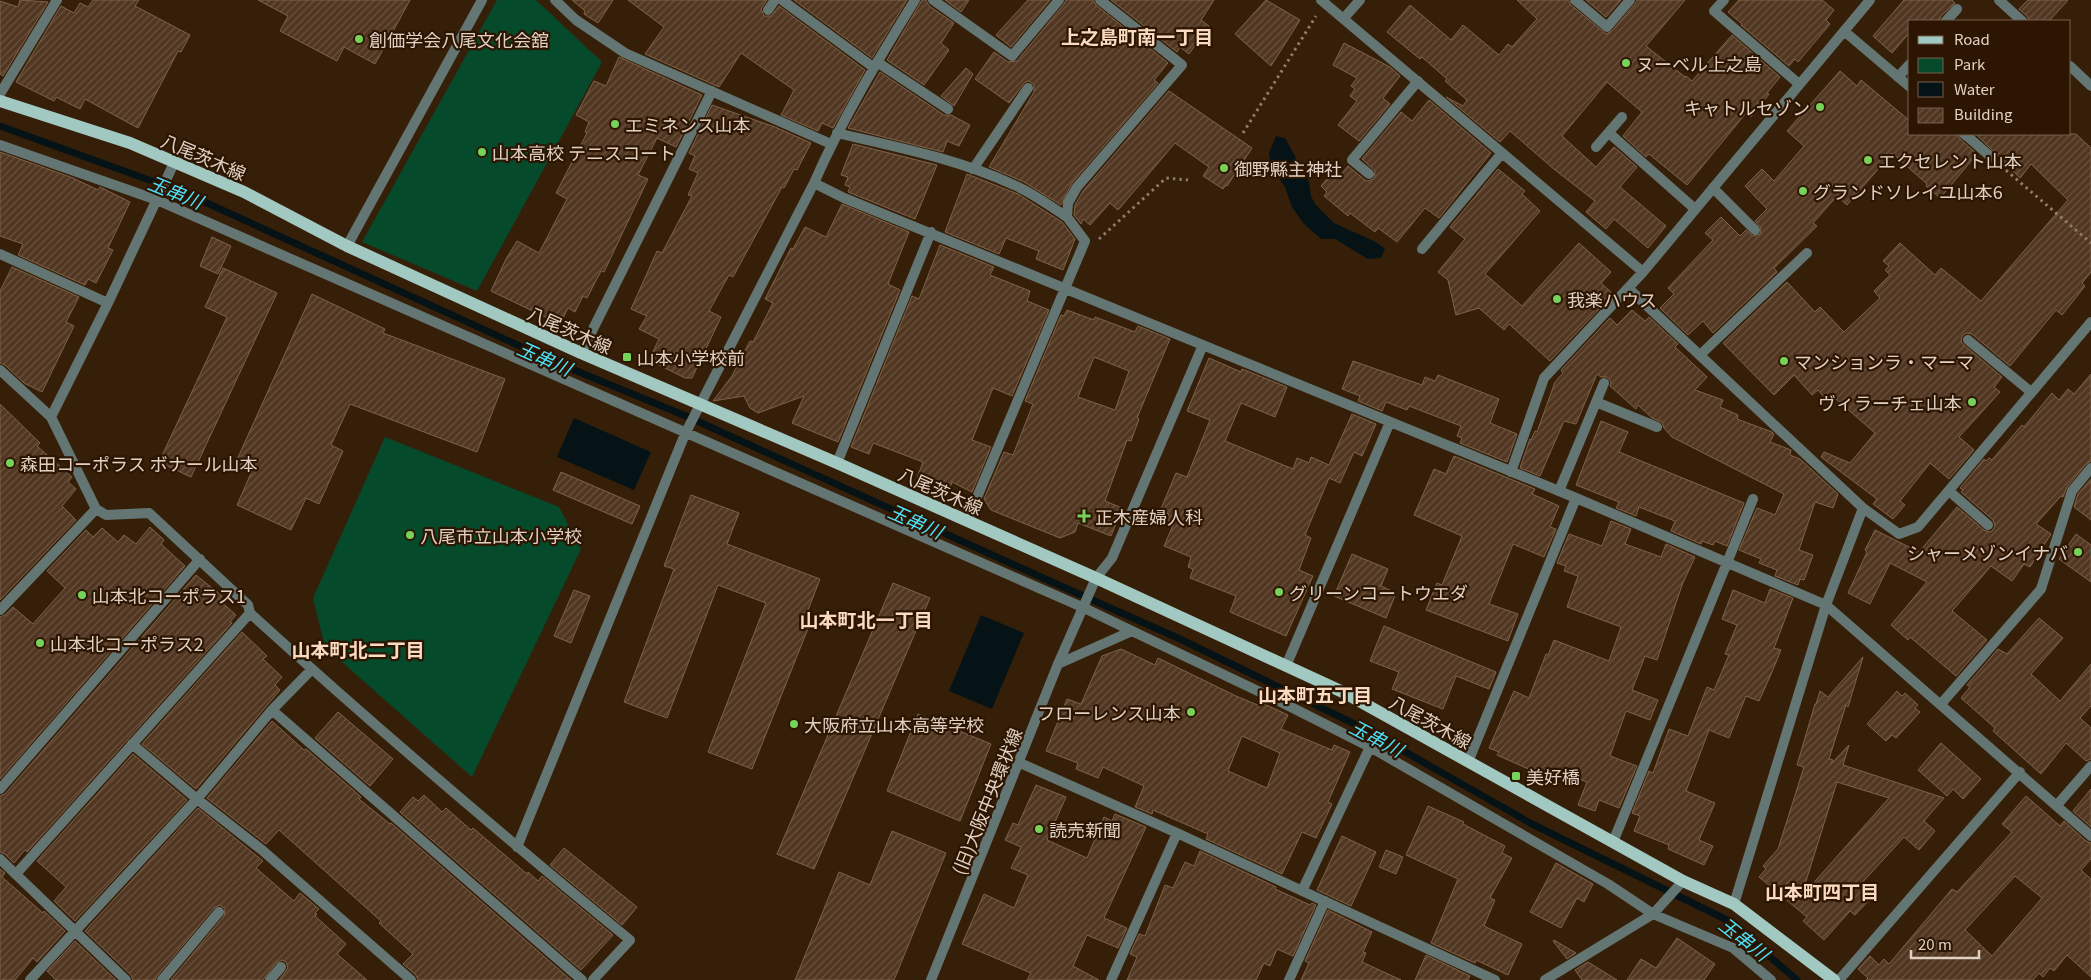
<svg xmlns="http://www.w3.org/2000/svg" width="2091" height="980" viewBox="0 0 2091 980" font-family="Georgia,'Noto Sans JP',serif">
	<defs>
		<pattern id="building-hatch" width="6" height="6" patternUnits="userSpaceOnUse" patternTransform="scale(1.25)"><rect width="6" height="6" fill="#513721"/><path d="M-1 1l2-2M0 6l6-6M5 7l2-2" fill="none" stroke="#6a5340"/></pattern>
	</defs>
	<rect width="100%" height="100%" fill="#361f09"/>
	<path fill="#064a2c" d="M497,0h39l66,62 -125,229 -115,-49z
		M385,437l174,70 22,42 -109,228 -147,-130 -12,-49z"/>
	<path fill="#061316" d="M1276,136l9,2 24,44 2,14 4,8 19,19 42,19 9,7 -4,9 -13,1 -33,-20h-14l-18,-16 -11,-16 -7,-20 -14,-20 -2,-14z
		M574,418l77,34 -17,38 -77,-33z
		M981,615l43,18 -32,76 -43,-18z"/>
	<g fill="none" stroke-linecap="round" stroke-linejoin="round">
		<path stroke="#061316" stroke-width="7" d="M0,126l185,67 372,170 129,53 366,166 128,57 185,90 167,95 195,96 70,60"/>
	</g>
	<path fill="url(#building-hatch)" stroke="#7e634b" fill-rule="evenodd" d="M20,0l28,2 -45,74 -3,-2v-73l18,6z
		M93,0h46l-4,6 55,29 -9,17 -3,-1 -40,77 -53,-29 -5,10 -24,-12 -2,4 -38,-19 45,-76 13,7 6,-10 8,4z
		M258,0h152l-35,64 -31,-17 -7,14 -57,-30 8,-15z
		M572,0h41l-15,23 -14,-9 1,-3z
		M628,0h139l-6,9 3,7h7l8,-10 86,64 -32,58 -11,-5 -4,8 -37,-16 13,-25 -53,-37 -22,34 -74,-33 19,-27z
		M794,0h113l-35,58z
		M922,0h4l3,6 25,17 -13,20 8,7 -25,35 -37,-25z
		M945,0h24l-8,12z
		M1028,0h22l-39,47 -15,-12z
		M1066,0h27l3,5 72,58 -14,17 4,3 -86,100 -11,22 -37,-23 -35,-15 45,-75v-7l-5,-4 -4,1 -16,21 -34,-24 19,-27 14,10 9,-1 47,-57z
		M1111,0h103l-13,20 8,6 -20,28 -9,-7 -3,5z
		M1266,0l34,20 -29,46 -36,-32z
		M1517,0h51l3,5 35,29 6,-3 23,-27 2,-4h48l-39,46 39,31 1,-1 6,5 40,-46 48,42 -13,16 2,1 -18,23 -5,-4 -59,72 -38,-31 -3,3 -23,-21 19,-24 -35,-30 -45,54 34,31 18,-20 23,20 -17,20 46,39 -18,22 -34,-29 -8,10 -20,-17 9,-11 -40,-31 -45,-39 -10,11 -54,-45 17,9 4,-6 -22,-19 2,-2 -25,-22 -2,2 -33,-27 23,-27 41,35 12,-15 36,30 9,-11 4,3 25,-28z
		M1586,0h35l-15,17z
		M1739,0h83l12,10 -8,10 4,4 -32,38 -3,-3 -6,7 -48,-41 1,-1 -14,-12z
		M1904,0h48l3,3 -14,13 -2,5h-29v11l-18,21 -19,-17z
		M2028,0h40l-19,21h-20l-2,-5 -8,-7z
		M1344,43l46,24 10,9 -17,22 7,6 -31,37 -21,-16 19,-24 -7,-5 5,-7 -4,-3 6,-8 -24,-13z
		M619,57l83,38 -26,52 -19,-9 -19,37 10,4 -44,93 -3,-1 -14,27 -4,-2 -8,16 -7,-4 -8,16 -69,-33 15,-32 11,-18 22,12 28,-54 -11,-6 31,-60 -2,-1 4,-10 -13,-7 18,-34 12,5z
		M966,68l7,6 -19,32 -13,-10z
		M1840,71l17,15 4,-6 49,41v13h47l3,5 17,15 -37,44 -14,-12 1,-2 -35,-31 -45,52 -10,-9 -24,27 4,3 -43,42 3,4 -64,61 -10,-12 -15,14 -28,-27 14,-14 -6,-6 45,-48 -8,-7 16,-16 19,19 6,-6 7,6 7,-2 1,-6 -6,-7 12,-12 -22,-23 17,-17 12,12 30,-35 -17,-15z
		M880,72l64,43h7l19,10 -11,21 -12,-5 -4,11 -95,-24z
		M1169,91l83,57 -25,38 -1,-1 -3,4 -20,-13 6,-9 -34,-24 -57,67 -8,-7 -20,22 -7,-6 -2,5 -7,-9 1,-10 8,-14z
		M1429,100l62,53 -52,65 -14,-10 -28,34 -19,-14 -3,4 -25,-19 -2,3 -24,-20 3,-4 -6,-6 12,-14 6,5 9,-11 17,14 3,1 6,-2 1,-8 -13,-12 39,-47 11,9z
		M712,105l63,22 36,16 -14,27 -3,-1 -10,19 -2,-1 -49,90 -4,-2 -20,36 12,6 -29,61h-7l-36,-18 10,-21 -20,-10 8,-13 -16,-7 26,-58 5,2 30,-57 -4,-1 10,-22 -9,-4 6,-13 -6,-3z
		M1976,134h100l15,14v124l-9,11 3,3 -23,29 -6,-5 -46,56 -38,-32 -6,-1 -4,3 -1,6 3,3 38,32 -8,10 6,5 -41,45 15,13 -25,29 -19,-16 -30,38 5,4 -12,14 -20,-15 4,-5 -56,-42 3,-5 26,11 25,-30 -39,-34 -6,5 -12,-14 -6,5 -18,-20 -20,20 -51,-52 64,-61 28,30 5,-5 24,25 36,-34 -6,-7 16,-16 -5,-5 4,-4 -6,-5 17,-18 35,32 6,-7 40,33 87,-101 -37,-36 -11,14z
		M853,144l84,21 -22,54 -67,-27 2,-5 -5,-2 3,-8 -7,-2z
		M0,152l73,26 25,12 2,-3 30,15 -22,46 5,2 -17,33 -8,-4 -3,6 -67,-30 5,-11 -23,-8z
		M1498,169l27,22 -3,3 18,17 -55,63 37,32 57,-63 32,29 -10,11 10,9 -13,15 1,2 -49,52 -41,-37 -5,6 -25,-22 -23,7 -8,-35 -10,-8 27,-33 -15,-12z
		M967,174l51,20 44,28 13,17 -12,31 -27,-11 3,-8 -33,-13 -7,16 -54,-22z
		M842,204l67,28 -21,52 12,6 -62,152 -46,-19 12,-27 -46,17 -8,-5 -6,-12 -31,5 19,-25 18,-35 3,1 20,-39 -8,-4 26,-51 2,1 12,-22 21,10z
		M212,237l19,9 -13,28 -18,-8z
		M940,245l54,22 -4,8 40,16 -3,10 22,9 -37,86 -19,-8 -21,52 19,7 -19,45 -20,-10 -3,9 -32,-13 6,-16 -50,-19 -4,11 -18,-7 61,-151 7,3z
		M12,267l67,30 -13,25 8,4 -32,66 -18,-9 -19,-18 -5,-2v-72z
		M223,268l54,25 -86,184 -32,-15 68,-145 -22,-10z
		M312,294l73,35 -2,4 122,46 -28,73 -127,-48 -19,41 12,6 -24,53 -13,-6 -15,32 -54,-25 15,-34 -17,-7z
		M1067,310l27,10 1,-3 40,15 3,-6 32,13 -33,79 2,1 -8,22 -4,-1 -22,61 17,7 -11,28 -33,-13 -3,9 -15,6 -69,-28 -7,-11 20,-47 9,3 20,-51 -8,-3 36,-86 3,1zM1094,357l35,14 -14,39 -37,-13z
		M1632,310l13,11 4,-4 29,27 -3,3 32,30 -12,13 28,10 -3,7 18,8 -1,4 35,13 2,2 -4,8 21,8 -1,5 10,4 38,35 -5,14 -18,-6 -16,48 14,5 -9,25 -4,-1 -2,6 -23,-9 2,-6 -18,-7 2,-4 -22,-9 18,-42 18,7 9,-21 -112,-57 -8,-9 -2,-6 -10,-4 -14,-13 -2,4 -26,-23 1,-4 -4,-5h-6l-4,-3 -21,50 -12,-3 -24,55 -20,-8 10,-29 1,1 4,-9 2,1 18,-50 8,-9 -2,-3 49,-52 7,7z
		M1209,358l32,14 1,-3 45,18 -12,30 -34,-14 -16,38 68,28 4,-11 12,5 2,-6 18,8 23,-51 24,10 -14,32 -8,-4 -14,31 -11,-5 -24,57 6,3 -12,32 14,6 -27,60 -56,-24 6,-16 -46,-18 3,-9 -5,-2 3,-10 -27,-11 10,-23 -8,-4 3,-5 -9,-3 16,-38 11,4 23,-57 -23,-9z
		M1353,361l69,24 3,-8 10,4 3,-6 61,24 -9,24 27,11 -10,28 -47,-19 2,-5 -5,-2 4,-10 -52,-20 -2,4 -21,-8 -4,9 -24,-10 2,-5 -18,-7z
		M2091,374v87l-5,3 -19,23 -4,10 -2,-1 -25,28 15,10 -21,33 -6,-3 -12,17 -21,-15 -39,45 35,29 -31,36 -46,-39 -2,3 -17,-15 36,-43 -37,-19 -20,41 -22,-11 19,-41 -2,-2 10,-20 44,22 38,-45 27,23 6,2 3,-2 2,-4 -2,-6 -32,-28 2,-2 -3,-2 24,-29 2,2 3,-3 3,2 30,-35 2,2 28,-34 7,7 9,-11 6,5z
		M0,404l40,39 -3,3 35,31 -4,5 8,7 -14,17 14,14 -76,80z
		M1601,421l27,11 -9,20 125,51 -17,43 -12,-5 -2,4 -11,-4 -1,3 -30,-13 4,-10 -36,-14 -3,9 -20,-8 3,-6 -43,-17z
		M1454,456l81,33 -3,5 27,12 -9,21 6,2 -12,28 -31,-13 -24,60 29,10 -10,27 -82,-31 11,-27 5,2 20,-49 -48,-21 20,-46 12,5z
		M561,472l79,34 -8,18 -79,-34z
		M2091,479v41l-17,-13 4,-13z
		M691,495l48,18 -12,31 93,35 -17,44 6,3 -57,143 -44,-17 58,-149 -48,-18 -51,133 -43,-16 50,-133 -10,-3z
		M1611,521l20,8 -6,15 36,13 5,-13 29,13 -13,28 -25,75 -12,-4 -13,34 26,10 -8,20 -24,-9 -16,45 27,10 -18,42 -20,-8 -4,11 -17,-6 9,-23 -32,-11 -5,13 -19,-8 2,-5 -36,-16 2,-3 -10,-4 25,-57 15,7 17,-44 2,1 6,-15 55,21 12,-34 -54,-20 11,-31 -14,-5 2,-5 -9,-3 12,-29 33,12z
		M150,527l14,13 -3,4 24,22 -185,213v-162l5,-2 8,-8 20,17 32,-36 -18,-17 39,-41 7,7 9,-9 16,14 6,-7 12,9z
		M2076,534l15,11v37l-32,-23z
		M1352,554l36,15 -7,17 15,7 -10,25 -52,-22z
		M196,575l26,21 -3,4 17,15 -6,7 2,1 -205,229 -2,-2 -11,13 -9,-9 -5,-2v-56l5,-2z
		M893,583l37,15 -116,271 -37,-15z
		M1770,589l23,9 -19,50 7,2 -9,22 -13,29 -13,-5 -17,42 -20,-8 -23,61 29,12 -16,37 14,6 -9,19 -36,-16 1,-4 -35,-14 6,-15 -8,-3 17,-42 4,2 16,-44 19,7 19,-49 7,3 15,-35 -4,-1 12,-29 -15,-6 11,-29 32,13z
		M574,590l16,6 -19,47 -17,-7z
		M2039,618l24,20 -32,36 29,27 31,-37v42l-11,12 11,10v31l-5,2 -20,-18 -25,31 -48,-43 2,-3 -34,-30 9,-11 -3,-2 31,-36 9,5z
		M1384,626l112,46 -7,17 -33,-13 -13,33 -51,-20 7,-17 -29,-11z
		M242,632l25,24 -4,3 19,18 -7,8 5,5 -84,99 -54,-45z
		M1121,649l34,16 3,-7 78,38 24,10 2,-3 26,12 -7,14 51,21 2,-5 16,7 -22,50 4,2 -16,34 -14,-6 -20,42 -76,-35 2,-5 -55,-24 -1,4 -17,-7 9,-21 -41,-19 -5,11 -22,-9 2,-6 -32,-12 21,-52 14,5 21,-48zM1242,736l38,17 -13,35 -39,-17z
		M1863,657l-15,50 -2,-2 -17,54 4,1 -2,4 18,-19 -6,20 101,33 -20,23 11,10 -16,19 -15,-13 -45,49 13,11 -17,18 -5,-4 -26,29 -21,-19 4,-4 -48,-40 7,-8 -3,-3 15,-17 26,-82 -7,-2 18,-61h1l4,-13 8,6zM1837,782l52,16 -88,99z
		M1897,691l5,5 3,-3 13,12 -3,3 5,4 -24,26 -4,-3 -6,6 -19,-17z
		M338,712l55,47 -23,27 -55,-48z
		M918,714l73,30 -31,77 -73,-30z
		M272,721l32,29 2,-1 55,48 -2,2 31,25 1,-1 180,157h-153l-2,-5 -13,-11 10,-10 -34,-31 2,-2 -102,-91 -13,14 -59,-46z
		M1941,743l40,36 -18,20 -10,-10 -6,7 -29,-26z
		M133,754l54,46 -112,121 -21,-20 12,-14 -29,-26z
		M1036,785l30,12 -19,43 40,18 17,-41 8,4 3,-7 31,13 -42,91 23,10 -9,20 -31,-13 -14,31 26,14h-72l4,-7 -69,-29 22,-50 30,14 14,-33 -17,-7 10,-21 -16,-7 8,-17 5,2z
		M2091,789v38l-18,-16z
		M424,795l18,17 4,-4 25,22 2,-2 54,46 1,-2 10,9 4,-5 71,59 -32,35 -181,-158 13,-15 5,4z
		M2026,796l34,30 4,-5 22,20 5,2v16l-10,11 10,9v98l-24,-22 -13,16 -4,-3 -7,9 -4,-4 -6,7h-167l2,-2 -10,-9 12,-13 9,9 5,-6 5,5 63,-75 5,3 55,-60 -10,-8zM2015,876l27,22 -50,58 -27,-26z
		M1428,806l36,16 -1,2 42,22 -3,7 10,5 -22,40 5,2 -11,26 38,18 -14,31 -32,-15 -1,3 -44,-20 27,-64 -52,-24z
		M198,808l65,53 -7,7 38,33 6,-8 19,16 -4,4 2,1 -2,2 31,28 -9,10 30,26h-88l9,-12 -2,-6 -4,-2 -6,3 -13,17h-92l53,-64 1,-7 -5,-4 -6,3 -57,68 -2,4h-22l-2,-5 -46,-44z
		M892,831l54,22 -52,127h-99l44,-108 31,13z
		M1342,836l34,16 -25,54 -34,-16z
		M564,848l73,59 -15,18 -72,-60z
		M1386,850l17,7 -7,17 -17,-7z
		M1200,851l76,36 -1,2 35,16 2,-2 4,2 -23,51 -16,-7 -7,17 -6,-3 -8,17h-129l10,-23 -7,-3 9,-20 6,2 20,-51 8,3 12,-26 9,4z
		M1556,863l37,21 -9,18 -7,-4 -16,30 -31,-16z
		M0,869l5,4 -3,4 41,36 1,-2 21,20 -28,31 -4,-4 -18,22h-15z
		M1328,910l44,22 -9,20 3,1 -4,9 39,18h-100l8,-17 -4,-2z
		M1677,938l38,26 -11,16h-77l14,-21 15,9z
		M1554,940l22,13 -9,6 -14,-18z
		M75,941l41,39h-60l-9,-9z
		M1426,955l44,21 -2,4h-53z
		M1588,962l29,18h-35l-7,-10z"/>
	<g fill="none" stroke-linecap="round" stroke-linejoin="round">
		<path stroke="#8f7c6b" stroke-width="3" stroke-dasharray="2.5 4" stroke-linecap="butt" d="M1243,133l73,-117
			M2001,166l90,77
			M1099,239l67,-61 22,2"/>
		<path stroke="#647673" stroke-width="10" d="M1946,21l11,-12
			M877,62l71,47
			M1898,77l12,-13
			M1609,133l86,76
			M1967,136l24,21
			M1596,147l26,-30
			M973,169l55,-81
			M1369,174l-17,-14 66,-79
			M1713,188l42,42
			M1968,340l63,52
			M1700,355l107,-102
			M1596,402l61,25
			M1559,491l45,-108
			M1949,491l39,34
			M1941,704l100,-115 31,-98 19,-23
			M162,980l57,-68
			M270,980l11,-13"/>
		<path stroke="#647673" stroke-width="10" d="M555,0l21,20 49,33 206,91
			M782,0l91,67
			M933,0l79,56 47,-56
			M1321,0l322,272
			M1575,0l32,27 23,-27
			M1724,0l-10,11 85,73
			M1999,0l23,21
			M768,10l7,-10
			M1344,18l16,-18
			M1844,31l66,56
			M2070,66l21,20
			M0,94l57,-94
			M837,133c60,14 121,26 177,52 19,8 36,21 53,32
			M1964,134l3,2 2,-2
			M0,145l157,55 925,407 50,24
			M814,183l30,15 732,300 250,107 265,231
			M1422,249l80,-96
			M0,254l108,49
			M1628,288l235,220 36,26 19,-7 173,-205
			M581,353l131,-262
			M0,370l51,47 45,92 10,6 43,-2 99,92 2,8c124,113 251,221 380,327l-37,40
			M51,417l57,-114 66,-140
			M837,463l94,-231
			M1511,472l33,-94 99,-106 227,-272
			M967,521l118,-280 -18,-24 1,-14 9,-16 105,-122 -82,-65
			M1096,578l16,-20 91,-213
			M0,610l96,-101
			M1058,664l74,-33 151,72 87,44 238,137 45,30 80,34 38,32
			M1286,666l104,-244
			M272,710l310,270
			M132,744l65,55 65,51 149,130
			M1468,762l108,-264
			M1020,763l157,70 318,147
			M0,789l200,-230
			M2057,805l34,-39
			M1613,842l140,-343
			M517,847l168,-413 129,-251c28,-64 64,-123 101,-183
			M0,859l126,121
			M16,874l234,-261
			M1302,891l68,-144
			M1734,904l92,-299 37,-97
			M30,980l167,-181 75,-89 40,-41
			M1111,980l66,-147
			M1289,980l36,-79
			M1545,980l108,-66 30,-33
			M1839,980l181,-208"/>
		<path stroke="#647673" stroke-width="10" d="M347,246l135,-246
			M931,980l127,-316 38,-86"/>
		<path stroke="#a1c8c1" stroke-width="12" d="M0,101l130,42 114,49 103,54 234,107 256,110 259,115 249,115 338,188 51,23 100,76"/>
	</g>
	<g fill="#77d259" stroke="#2c1501" stroke-width="2">
		<circle cx="359" cy="39" r="5"/>
		<circle cx="1626" cy="63" r="5"/>
		<circle cx="1820" cy="107" r="5"/>
		<circle cx="615" cy="124" r="5"/>
		<circle cx="482" cy="152" r="5"/>
		<circle cx="1868" cy="160" r="5"/>
		<circle cx="1224" cy="168" r="5"/>
		<circle cx="1803" cy="191" r="5"/>
		<circle cx="1557" cy="299" r="5"/>
		<rect x="622" y="352" width="10" height="10" rx="2.5"/>
		<circle cx="1784" cy="361" r="5"/>
		<circle cx="1972" cy="402" r="5"/>
		<circle cx="10" cy="463" r="5"/>
		<path d="M1081.5 508.5h5v5h5v5h-5v5h-5v-5h-5v-5h5z"/>
		<circle cx="410" cy="535" r="5"/>
		<circle cx="2078" cy="552" r="5"/>
		<circle cx="1279" cy="592" r="5"/>
		<circle cx="82" cy="595" r="5"/>
		<circle cx="40" cy="643" r="5"/>
		<circle cx="1191" cy="712" r="5"/>
		<circle cx="794" cy="724" r="5"/>
		<rect x="1511" y="771" width="10" height="10" rx="2.5"/>
		<circle cx="1039" cy="829" r="5"/>
	</g>
	<g text-anchor="middle" dominant-baseline="central" stroke-width="4.5" stroke-linejoin="round" paint-order="stroke">
		<g font-size="18" fill="#e0d0c3" stroke="#2c1501" text-anchor="start">
			<text x="369" y="39">創価学会八尾文化会舘</text>
			<text x="1636" y="63">ヌーベル上之島</text>
			<text x="1810" y="107" text-anchor="end">キャトルセゾン</text>
			<text x="625" y="124">エミネンス山本</text>
			<text x="492" y="152">山本高校 テニスコート</text>
			<text x="1878" y="160">エクセレント山本</text>
			<text x="1234" y="168">御野縣主神社</text>
			<text x="1813" y="191">グランドソレイユ山本6</text>
			<text x="1567" y="299">我楽ハウス</text>
			<text x="637" y="357">山本小学校前</text>
			<text x="1794" y="361">マンションラ・マーマ</text>
			<text x="1962" y="402" text-anchor="end">ヴィラーチェ山本</text>
			<text x="20" y="463">森田コーポラス ボナール山本</text>
			<text x="1095" y="516">正木産婦人科</text>
			<text x="420" y="535">八尾市立山本小学校</text>
			<text x="2068" y="552" text-anchor="end">シャーメゾンイナバ</text>
			<text x="1289" y="592">グリーンコートウエダ</text>
			<text x="92" y="595">山本北コーポラス1</text>
			<text x="50" y="643">山本北コーポラス2</text>
			<text x="1181" y="712" text-anchor="end">フローレンス山本</text>
			<text x="804" y="724">大阪府立山本高等学校</text>
			<text x="1526" y="776">美好橋</text>
			<text x="1049" y="829">読売新聞</text>
		</g>
		<g font-size="18" fill="#e0d0c3" stroke="#2c1501">
			<text transform="translate(204 156) rotate(23)">八尾茨木線</text>
			<text transform="translate(570 329) rotate(24)">八尾茨木線</text>
			<text transform="translate(941 490) rotate(24)">八尾茨木線</text>
			<text transform="translate(1431 721) rotate(29)">八尾茨木線</text>
			<text transform="translate(986 801) rotate(-68)">(旧)大阪中央環状線</text>
		</g>
		<g font-size="19" font-weight="bold" fill="#fadac0" stroke="#2c1501">
			<text x="1137" y="35">上之島町南一丁目</text>
			<text x="866" y="618">山本町北一丁目</text>
			<text x="358" y="648">山本町北二丁目</text>
			<text x="1315" y="693">山本町五丁目</text>
			<text x="1822" y="890">山本町四丁目</text>
		</g>
		<g font-size="19" font-style="italic" fill="#4de1fa" stroke="#2c1501">
			<text transform="translate(176 191) rotate(22)">玉串川</text>
			<text transform="translate(545 357) rotate(24)">玉串川</text>
			<text transform="translate(916 520) rotate(24)">玉串川</text>
			<text transform="translate(1377 737) rotate(28)">玉串川</text>
			<text transform="translate(1745 938) rotate(38)">玉串川</text>
		</g>
	</g>
	<rect x="1908" y="20" width="162" height="115" fill="#2c1501" stroke="#74604f"/>
	<rect x="1918" y="36" width="25" height="8" fill="#a1c8c1" stroke="#74604f"/>
	<text x="1954" y="45" font-size="15" fill="#e0d0c3">Road</text>
	<rect x="1918" y="58" width="25" height="15" fill="#064a2c" stroke="#74604f"/>
	<text x="1954" y="70" font-size="15" fill="#e0d0c3">Park</text>
	<rect x="1918" y="82" width="25" height="15" fill="#061316" stroke="#74604f"/>
	<text x="1954" y="95" font-size="15" fill="#e0d0c3">Water</text>
	<rect x="1918" y="108" width="25" height="15" fill="url(#building-hatch)" stroke="#74604f"/>
	<text x="1954" y="120" font-size="15" fill="#e0d0c3">Building</text>
	<path d="M1911 950v8h68v-8" fill="none" stroke="#e0d0c3" stroke-width="2.5"/>
	<text x="1918" y="950" font-size="15" fill="#e0d0c3" stroke="#2c1501" stroke-width="4" paint-order="stroke">20 m</text>
</svg>
